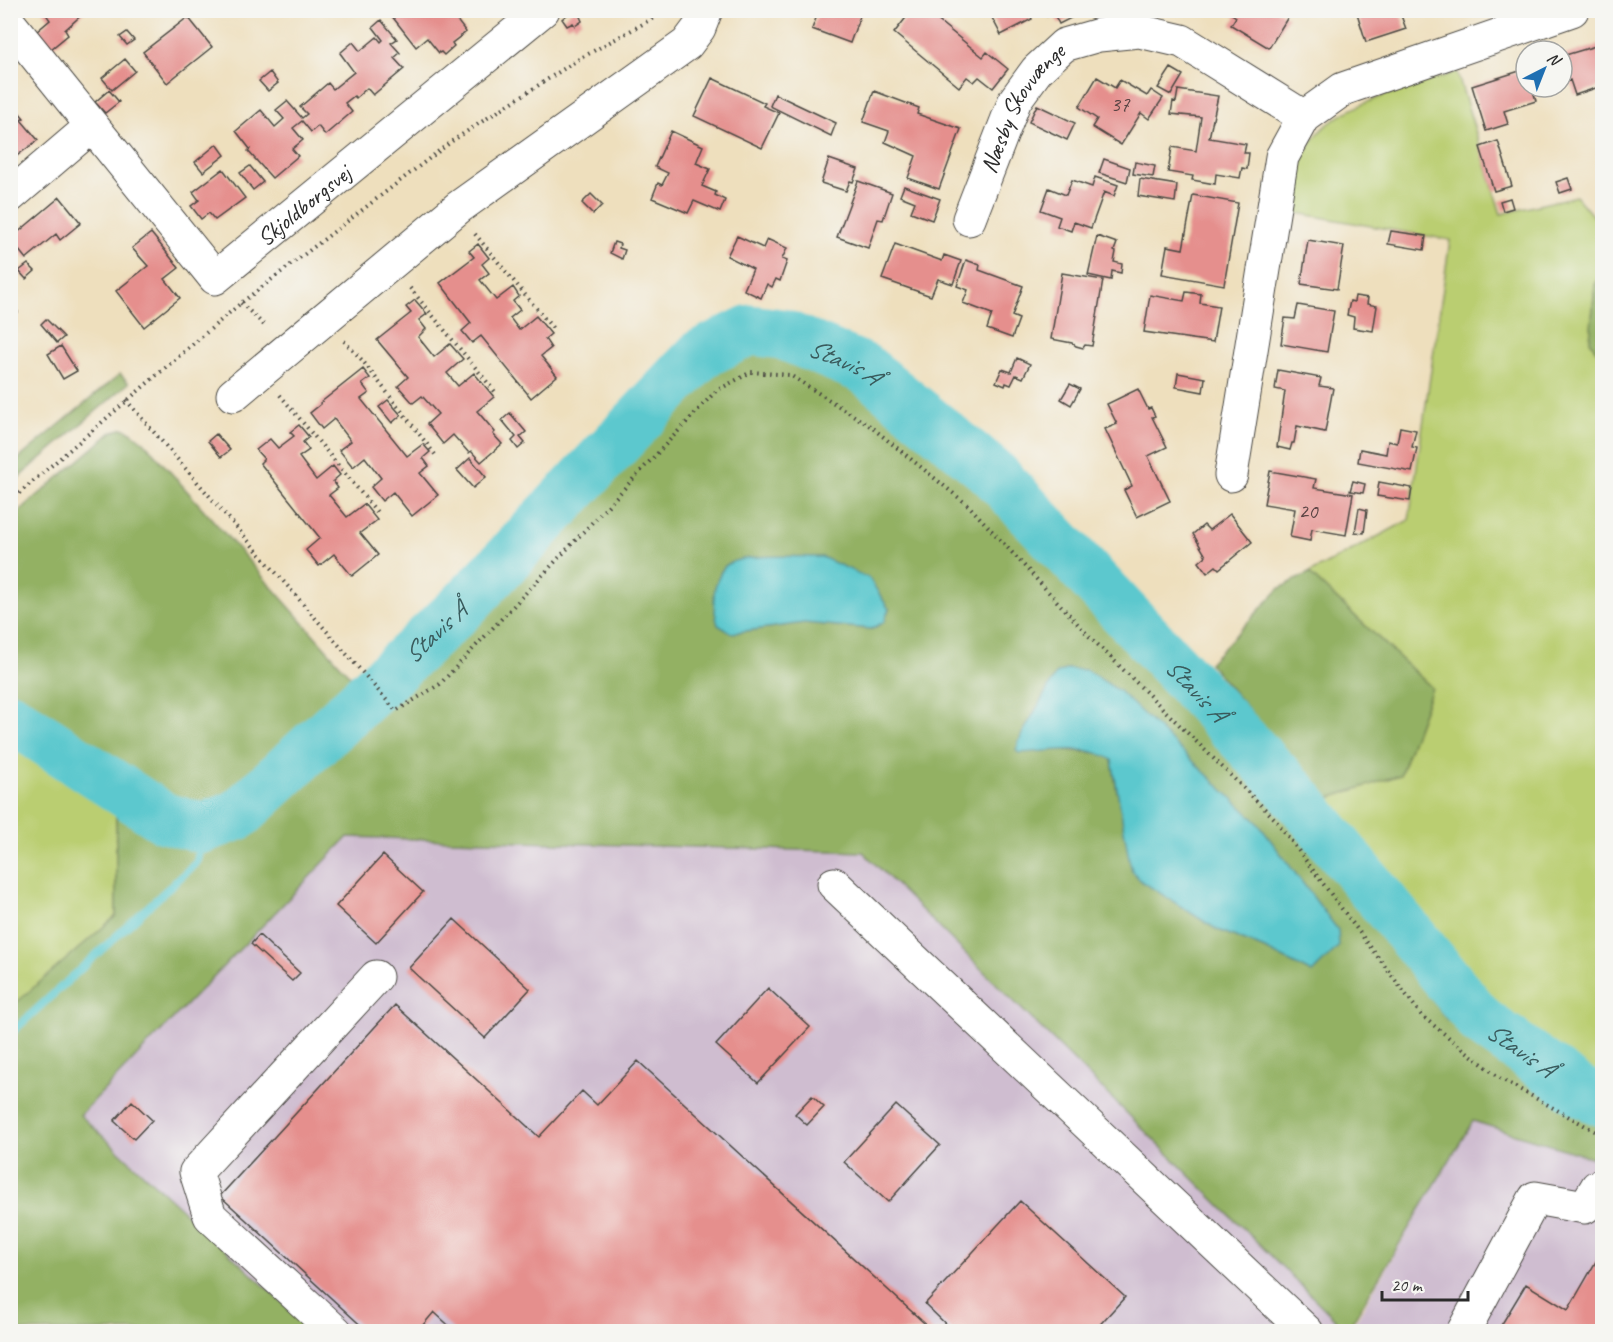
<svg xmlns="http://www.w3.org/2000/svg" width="1613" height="1342" viewBox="0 0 1613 1342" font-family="Caveat,sans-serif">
	<rect width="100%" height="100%" fill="#f6f6f2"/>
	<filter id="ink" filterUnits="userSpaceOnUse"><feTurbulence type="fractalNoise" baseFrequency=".0167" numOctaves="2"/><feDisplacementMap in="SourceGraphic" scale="12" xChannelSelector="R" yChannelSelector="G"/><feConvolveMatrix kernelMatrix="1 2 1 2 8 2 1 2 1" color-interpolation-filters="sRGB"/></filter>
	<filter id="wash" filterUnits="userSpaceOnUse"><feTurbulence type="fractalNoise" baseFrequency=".008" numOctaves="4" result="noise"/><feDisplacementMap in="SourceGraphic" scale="24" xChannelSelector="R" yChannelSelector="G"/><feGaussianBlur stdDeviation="1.35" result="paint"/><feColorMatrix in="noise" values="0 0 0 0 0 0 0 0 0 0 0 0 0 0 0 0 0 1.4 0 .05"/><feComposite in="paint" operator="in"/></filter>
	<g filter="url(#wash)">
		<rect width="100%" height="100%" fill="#eedfbd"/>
		<path fill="#cfbdd0" d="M347,837l516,15 484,479h-1336l-1,-144z
			M1473,1120l129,41v170l-253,1z"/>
		<path fill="#bace71" stroke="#727c4e" stroke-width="1.5" d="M1457,72l44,142 75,-18 26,31v43l-7,15 -5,56 12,18v718l-50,-26 -70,-57 -156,-195 74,-24 32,-87 -123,-115 100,-53 41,-280 -159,-28c5,-25 8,-54 24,-75 26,-34 101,-51 142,-65z
			M10,740l106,67v109l-105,92z"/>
		<path fill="#93b163" stroke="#5f6e47" stroke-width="1.5" fill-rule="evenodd" d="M1602,270v89l-12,-18 5,-56z
			M762,343l28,4 54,28 39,30 124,110 228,238 77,85 134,181 61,45 95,48v49l-129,-40 -126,210 -484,-479 -515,-15 -268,278 233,216h-302l-1,-323 106,-92v-109l72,39 27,4 130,-109 326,-338 34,-29 28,-20zM889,609l-17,20 -68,-6 -73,10zM1067,669l198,280 -49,-20 -99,-137 -5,-32 -10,-7 -31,-2 -50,-15 35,-62z
			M120,374l9,9 -118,101v-19z
			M123,428l8,4 13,10 208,236 -110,116 -14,8 -18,6 -21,2 -16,-7 -162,-113v-172l101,-86z
			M1309,573l123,115 -32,87 -74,24 -117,-136 71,-75z"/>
		<path fill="#5bc8ce" stroke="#437a7c" stroke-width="1.5" d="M822,557l47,21 20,31 -5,13 -12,7 -68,-6 -73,10 -13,-8c-4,-14 -6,-28 -2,-42 3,-7 5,-15 12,-19 18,-11 71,-7 94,-7z
			M1067,669l20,1 32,21 138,131 81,108 1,16 -27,27 -47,-24 -49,-20 -75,-48 -9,-10 -3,-12 -17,-99c-24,-17 -65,-8 -93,-7l-3,-3 5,-14 35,-62z"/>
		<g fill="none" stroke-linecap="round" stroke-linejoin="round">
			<path stroke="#5bc8ce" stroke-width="8" d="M10,1034l187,-172 5,-34"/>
			<path stroke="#5bc8ce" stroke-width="51" id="s1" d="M10,717l154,101 38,10 36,-13 224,-208 239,-253 49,-24 32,4 83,35 130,106 301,321 186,226 98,69 22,10"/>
		</g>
		<g id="blocks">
			<path fill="#e58f8d" d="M43,10h44l-22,20 3,5 -17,14 -15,-17 14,-12z
				M396,10h53l17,22 -14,11 2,3 -10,9 -3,-3 -2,1 -12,-15 -11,9 -25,-32z
				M573,10h4l5,11 -7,5 -2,-3 -6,3 -5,-7z
				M819,10h43l-12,33 -38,-14z
				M912,10h13l58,47 4,-5 21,17 -15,19 -14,-11 -5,5 -7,-5 -8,10 -65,-54z
				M988,10h39l5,9 -31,16z
				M1052,10h16l3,8 -12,6z
				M1226,10h51l11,7 -19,31 -38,-23 5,-8z
				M1356,10h43l7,19 -40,13z
				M1424,10h16v1l-14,4z
				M188,17l24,30 -45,36 -24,-31z
				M381,20l16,19 -6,4 9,10 -6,5 10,11 -31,26 -6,-7 -11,10 -2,-2 -9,7 7,9 -27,23 -7,-9 -7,6 -9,-11 -9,7 10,12 -11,9 6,7 -26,22 -24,-27 2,-2 -14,-18 25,-21 14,17 9,-8 -8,-9 11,-9 15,17 5,-4 -7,-7 28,-24 5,6 21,-17 -14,-19 13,-11 7,9 17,-14 4,5 2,-2 -10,-13z
				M127,32l7,8 -7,5 -7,-8z
				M1599,45l3,9v32l-27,9 -5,-15 -8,3v-27z
				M125,59l10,12 -23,19 -10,-12z
				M1171,68l12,7 -12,20 -13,-7z
				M1526,69v18h6l4,14 -32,10 4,13 -22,7 -14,-45z
				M270,72l8,11 -10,8 -9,-10z
				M1097,77l18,11 5,-8 27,16 4,-6 12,8 -14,21 -8,-6 -20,32 -29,-18 5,-8 -18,-12z
				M712,78l53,25 -2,3 16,7 -17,35 -68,-32z
				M109,90l10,12 -14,11 -10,-11z
				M1178,90l40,6 -9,42 37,6 -2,9h5l-2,16 -5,-1 -2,10 -24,-4 -1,10 -23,-4 1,-4 -25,-4 4,-25 24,4 5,-34 -30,-3 2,-13 3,1z
				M874,91l45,17 -2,6 44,15 -22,60 -31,-11 8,-22 -31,-14 4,-11 -26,-9z
				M775,94l61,29 -5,13 -61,-30z
				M1037,105l38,18 -8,17 -38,-18z
				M10,106l7,8 2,-2 5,6 -3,2 17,20 -28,21z
				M671,131l32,15 -7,17 14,6 -8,17 14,6 -1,3 10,5 -5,12 -26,-11 -6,12 -36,-15 6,-15 4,2 6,-12 -13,-6z
				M1498,141l14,45 -18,5 -14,-44z
				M217,144l8,11 -22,17 -8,-10z
				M829,159l29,10 -5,13 -3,-1 -4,10 -25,-8z
				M1104,159l26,9 -3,14 -28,-9z
				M1135,162l20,4 -2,11 -20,-3z
				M250,166l13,16 -10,8 -13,-17z
				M223,169l22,29 -30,22 -6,-7 -8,6 -10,-13 8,-6 -6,-8z
				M1095,177l23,8 -4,11 -10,-4 -13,36 -17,-6 -3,9 -14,-5 3,-9 -19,-7 8,-22 17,7 6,-15 20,7z
				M1568,178l4,11 -12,4 -4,-11z
				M1140,179l37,6 -2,17 -37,-6z
				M858,181l34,12 -9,27 -5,-1 -10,29 -31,-11z
				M904,186l36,13 -8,21 -21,-8 4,-10 -15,-6z
				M591,194l11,11 -9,9 -11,-11z
				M1193,195l45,8 -14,82 -62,-11 5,-28 16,3z
				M60,197l21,26 -21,17 -4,-6 -30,25 -16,-20z
				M1510,198l3,10 -10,3 -3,-10z
				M1391,231l35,5 -2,14 -36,-6z
				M151,233l28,35 -14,11 15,19 -36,29 -28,-36 32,-25 -16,-18z
				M737,236l26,12 4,-9 20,9 -5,11 5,2 -7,20 -4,-2 -4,8 -5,-3 -6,14 -17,-8 9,-21 -26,-13z
				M1097,236l20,7 -3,8 2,1 -2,10 8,2 -1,9 -9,-2 -1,9 -23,-5z
				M1308,240l36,6 -7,43 -36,-5z
				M614,242l6,2 -1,4 6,2 -3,9 -12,-6z
				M478,244l11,14 -7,6 7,9 -9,7 16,20 17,-13 6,9 -6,5 7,9 -10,8 9,12 17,-14 15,18 -6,5 6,9 -10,8 16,20 -26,22 -50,-62 -9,7 -10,-12 9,-8 -31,-40 34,-26 -5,-6z
				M895,244l47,17 2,-6 17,6 -8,23 -15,-5 -7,17 -49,-17z
				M966,260l14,5 -1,5 44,16 -11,30 7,3 -7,19 -25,-9 5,-15 -29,-11 5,-13 -11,-4z
				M28,264l7,7 -9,8 -7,-8z
				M10,267l8,10 -8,7z
				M1062,273l41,7 -11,66 -7,-1 -2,3 -7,-2 -4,-3 -21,-4z
				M1186,292l15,2 -1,9 19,3 -6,36 -69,-10 6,-37 34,6z
				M1355,296l13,2 -1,6 10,2 -4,25 -20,-3 1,-11 -7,-2 3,-14 4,1z
				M415,300l12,14 -8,6 7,9 -8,8 16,20 16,-13 13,15 -16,14 11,13 16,-13 20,24 -17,14 18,21 -2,2 9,10 -21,18 -10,-11 -2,2 -16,-18 -10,9 -16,-20 11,-10 -16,-18 -9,7 -15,-17 10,-9 -31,-37 34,-27 -5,-6z
				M10,303l8,9 -8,7z
				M1298,305l36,6 -7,41 -46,-8 4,-26 10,1z
				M46,319l18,18 -7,6 -16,-19z
				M61,346l16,25 -14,8 -15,-25z
				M1017,358l13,6 -7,14 -7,-3 -5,10 -5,-2 -1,3 -9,-4 6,-13 9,3z
				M363,369l7,9 -8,6 7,9 -8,6 46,57 16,-12 7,8 -7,6 6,8 -9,7 18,22 -26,21 -19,-24 -11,9 -11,-14 10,-9 -16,-21 -12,10 -14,-17 12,-9 -17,-22 -12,10 -12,-16 11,-9 -1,-1z
				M1278,370l43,8 -2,8 14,2 -8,44 -28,-6 -3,17h-2l-2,7 -13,-3 8,-56 -10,-2z
				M1178,373l27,5 -2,14 -27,-5z
				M1070,384l10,5 -9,16 -10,-6z
				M1138,389l10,20 3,-1 4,8 -3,1 15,30 -19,9 22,45 -33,16 -13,-27 8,-4 -27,-57 12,-5 -10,-20z
				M388,400l13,15 -9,8 -13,-16z
				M510,413l16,19 -6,5 5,6 -7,6 -6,-8 4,-4 -14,-17z
				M299,425l10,12 -6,5 6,8 -10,7 17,23 17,-14 7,9 -7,6 5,7 -9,7 18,22 17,-13 13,16 -17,13 18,22 -26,21 -18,-22 -15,12 -13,-16 14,-12 -60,-75 4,-4 -8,-9 14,-11 8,9 16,-12 -4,-4z
				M1400,427l16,3 -4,17 5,1 -5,24 -54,-10 2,-13 26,5 2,-13 9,2z
				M216,434l14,16 -9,7 -13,-16z
				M470,458l16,19 -13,11 -16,-18z
				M1270,471l46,8 -2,9 39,6 -7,41 -34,-6 -2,12 -20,-4 5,-28 -31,-5z
				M1353,481l12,3 -2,9 -13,-2z
				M1379,482l33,6 -2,13 -33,-5z
				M1359,508l8,2 -3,23 -9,-1z
				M1230,514l22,28 -33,27 -3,-3 -9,7 -8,-11 7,-6 -13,-22 11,-9 5,5z
				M383,855l40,37 -47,51 -40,-37z
				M454,919l76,70 -45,49 -76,-70z
				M259,935l41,38 -8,8 -41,-37z
				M768,988l42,39 -52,56 -42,-38z
				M395,1005l144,132 43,-46 15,14 41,-44 296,271h-478l-22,-20 -17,20h-49l-148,-136z
				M812,1096l12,11 -17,18 -12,-11z
				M132,1101l20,19 -18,19 -20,-18z
				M896,1105l44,40 -52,57 -44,-40z
				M1020,1201l105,96 -32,35h-139l-29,-28z
				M1602,1251v81h-105l29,-48 42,26z"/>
		</g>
	</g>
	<g filter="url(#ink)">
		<use href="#blocks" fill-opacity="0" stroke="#484641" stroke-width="1.5"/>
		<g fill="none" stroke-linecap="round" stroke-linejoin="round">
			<g stroke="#484641" stroke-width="35">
				<g id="minor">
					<path id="s2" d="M10,24l205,254 328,-268"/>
					<path d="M10,196l82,-70"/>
					<path id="s3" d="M969,219l46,-119 22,-30 27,-25 35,-10 40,-4 43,10 122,76"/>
					<path d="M233,395l226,-188 228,-163 12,-16 7,-18"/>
					<path d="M1231,475l51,-318 22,-40 39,-28 229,-79"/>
					<path d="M834,884l473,448"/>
					<path d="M336,1332l-126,-116 -14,-44 180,-195"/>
					<path d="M1463,1332l72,-134 50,9 12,-20 5,2"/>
				</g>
			</g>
			<path stroke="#484641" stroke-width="4" stroke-dasharray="1.5 4.5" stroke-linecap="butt" d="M1045,10l4,8
				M475,234l80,97
				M410,288l87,106
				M241,303l25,24
				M344,341l18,19 75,97
				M280,395l97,117
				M126,400l270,311 44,-27 276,-293 35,-19 39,3 80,51 99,80 120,130 185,182 148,198 79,63 101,56
				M10,501l231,-198 211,-162 127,-82 89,-49"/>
			<use href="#minor" stroke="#fff" stroke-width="33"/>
		</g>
	</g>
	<g text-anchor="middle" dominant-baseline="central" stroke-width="4.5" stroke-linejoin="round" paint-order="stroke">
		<g font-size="21" fill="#5a4444">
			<text x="1120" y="104">37</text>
			<text x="1308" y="511">20</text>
		</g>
		<g font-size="24" fill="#2b2b2b" stroke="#f6f6f2">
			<text stroke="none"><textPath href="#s3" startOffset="124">Næsby Skovvænge</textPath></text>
			<text stroke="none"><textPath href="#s2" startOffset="441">Skjoldborgsvej</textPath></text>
		</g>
		<g font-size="26" font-style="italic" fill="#395a5c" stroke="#f6f6f2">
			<text stroke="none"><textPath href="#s1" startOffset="1070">Stavis Å</textPath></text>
			<text stroke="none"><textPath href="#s1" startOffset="530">Stavis Å</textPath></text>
			<text stroke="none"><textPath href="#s1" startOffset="1554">Stavis Å</textPath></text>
			<text stroke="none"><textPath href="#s1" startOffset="2040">Stavis Å</textPath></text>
		</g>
	</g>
	<rect width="1613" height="1342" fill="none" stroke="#f6f6f2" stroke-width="36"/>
	<g transform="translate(1544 69) rotate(42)"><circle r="28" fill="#f6f6f2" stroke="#a5a5a2" stroke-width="1.5"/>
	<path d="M0-4.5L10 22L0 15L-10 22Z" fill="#1f6fb2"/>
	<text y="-9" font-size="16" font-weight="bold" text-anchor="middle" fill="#2b2b2b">N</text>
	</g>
	<path d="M1382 1291v9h86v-9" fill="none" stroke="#2b2b2b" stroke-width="3"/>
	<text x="1391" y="1291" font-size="18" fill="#2b2b2b" stroke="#f6f6f2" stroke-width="4.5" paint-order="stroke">20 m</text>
</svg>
